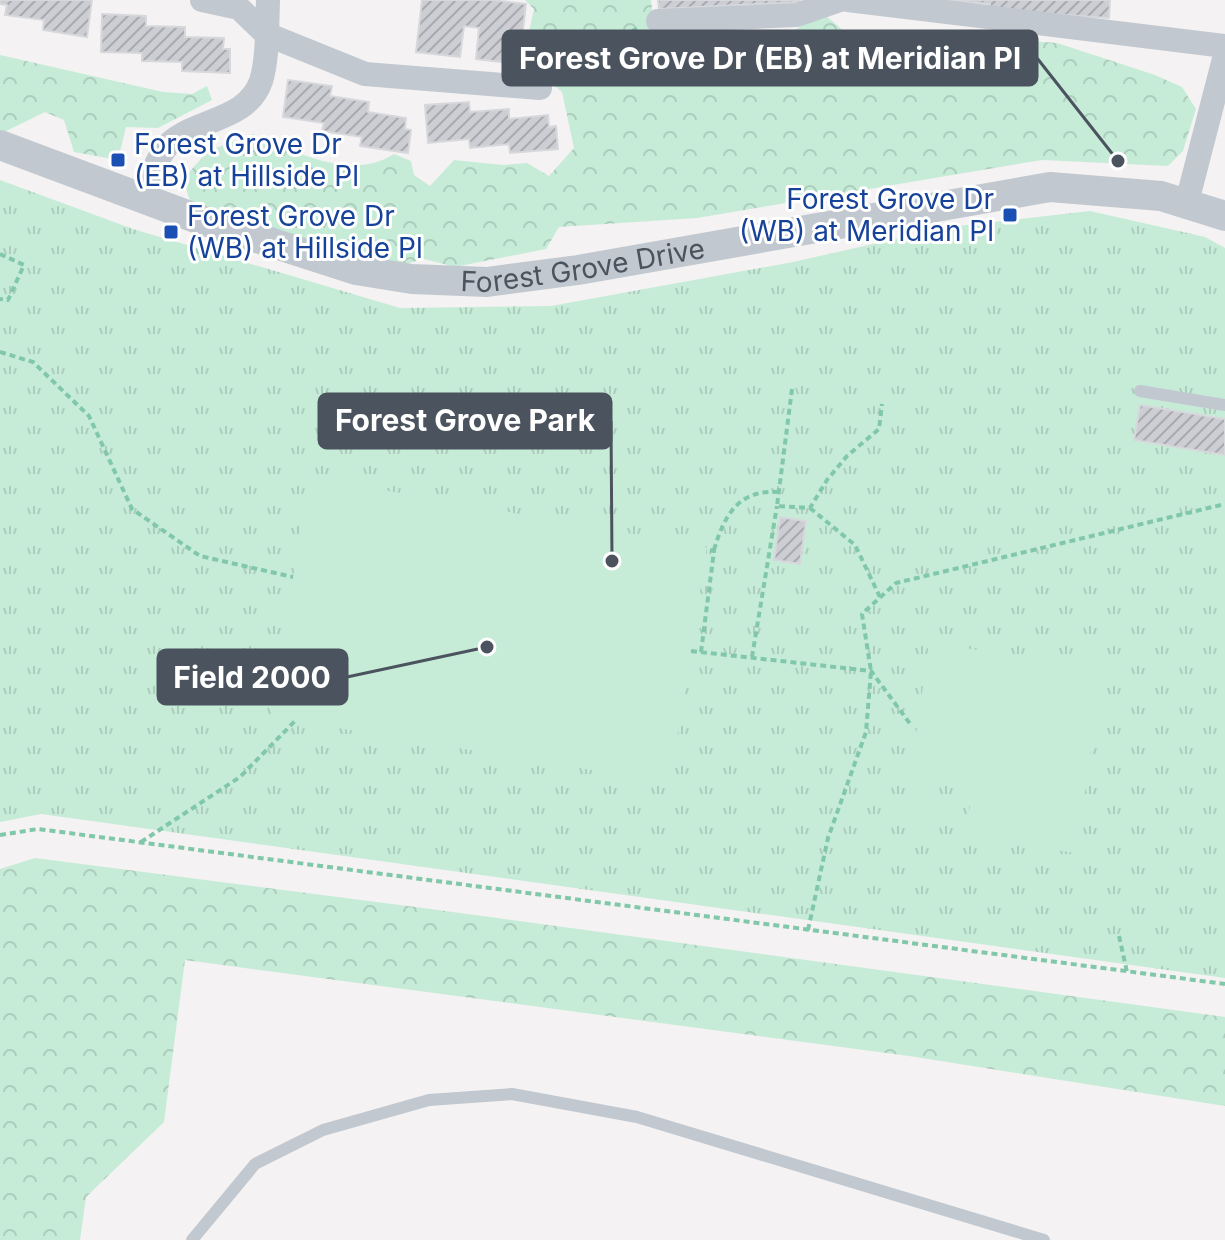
<svg xmlns="http://www.w3.org/2000/svg" width="1225" height="1240" viewBox="0 0 1225 1240" font-family="Inter,sans-serif">
	<defs>
		<pattern id="forest-crowns" width="20" height="18" patternUnits="userSpaceOnUse" patternTransform="scale(2)"><rect width="20" height="18" fill="#c6ecd8"/><path d="M2 6a3 3 0 1 1 6 0M12 15a3 3 0 1 1 6 0" fill="none" stroke="#acccbc"/></pattern>
		<pattern id="park-tufts" width="24" height="20" patternUnits="userSpaceOnUse" patternTransform="scale(2)"><rect width="24" height="20" fill="#c6ecd8"/><path d="M3 7l-1-3M5 7V3M7 7l1-3M15 17l-1-3M17 17v-4M19 17l1-3" fill="none" stroke="#acccbc"/></pattern>
		<pattern id="building-hatch" width="6" height="6" patternUnits="userSpaceOnUse" patternTransform="scale(2)"><rect width="6" height="6" fill="#ccced4"/><path d="M-1 1l2-2M0 6l6-6M5 7l2-2" fill="none" stroke="#a8aaaf"/></pattern>
	</defs>
	<rect width="100%" height="100%" fill="#f4f2f2"/>
	<path fill="url(#forest-crowns)" d="M525,0h126l4,34 30,17 37,-5 45,4 54,-38 41,34 46,-10 49,22 43,-19 57,4 98,32 27,12 14,22 -13,42 -15,15 -126,-6 -345,58 -138,9 -13,22 -91,18 -31,-8 -47,12 -187,-70 -7,-22 25,-28 45,-17c43,17 97,48 141,20l17,7 3,14 16,11 24,-26 49,5 24,-2 22,13 25,-28 -12,-56 -39,-33 11,-50z
		M0,55l163,37 29,2 15,-8 5,14 -54,28 -32,-1 -8,33 -44,-8 -10,-32 -19,-8 -45,22z
		M35,858l388,50 802,109v89l-316,-50 -724,-96 -21,162 -78,75 -6,43h-80v-371z"/>
	<path fill="url(#park-tufts)" d="M0,180l133,49 267,79 151,-2 242,-44 156,-35 141,-16 115,26 20,11v730l-1184,-164 -41,8z"/>
	<path fill="#c6ecd8" d="M309,477l398,70 -37,236 -399,-66z
		M929,643l174,25 -27,185 -111,-16 8,-50 -63,-10z
		M911,795l48,7 -2,22 -49,-7z"/>
	<path fill="url(#building-hatch)" stroke="#d7d8dc" stroke-width="2" d="M0,0h92l-5,37 -44,-7 1,-10 -39,-5 2,-10 -7,-1z
		M422,0h70l34,4 -7,60 -43,-5 3,-31 -15,-2 -4,31 -44,-5z
		M658,0h142v2l-141,7z
		M946,0h164l-1,18 -119,-8v-6z
		M102,14l44,2v10l39,1v10l39,1 -1,11h7v24l-48,-2v-9l-40,-1v-8l-41,-1z
		M288,80l44,6 -2,10 39,6 -1,10 38,6 -1,11 6,1 -3,23 -48,-7 2,-9 -40,-6 2,-8 -41,-6z
		M469,102l1,10 39,-3v10l39,-4 1,12 7,-1 2,23 -48,4 -1,-9 -39,4 -1,-9 -41,4 -3,-38z
		M1140,405l85,14v36l-91,-15z
		M780,517l26,4 -6,43 -26,-4z"/>
	<g fill="none" stroke-linecap="round" stroke-linejoin="round">
		<path stroke="#81c7aa" stroke-width="4" stroke-dasharray="6 4" stroke-linecap="butt" d="M549,65l88,-36
			M0,254l24,11 -16,35 -8,-1
			M0,352l33,10 56,54 43,93 68,47 93,21
			M792,389l-15,117 33,2 17,-28 20,-24 32,-27 3,-25
			M810,508l45,37 25,52
			M714,550c10,-34 24,-61 65,-58
			M691,651l180,20 40,54
			M701,652l13,-101 -8,-1
			M752,657l25,-151
			M0,835l38,-6 1187,155
			M141,842l99,-65 55,-56
			M808,930l20,-92 38,-106 5,-61 -9,-57 34,-31 329,-79
			M1119,936l8,36"/>
		<path stroke="#c1c8cf" stroke-width="12" d="M1140,391l85,14
			M192,1240l63,-76 68,-34 106,-30 83,-6 125,23 407,123"/>
		<path stroke="#c1c8cf" stroke-width="24" d="M202,0l37,8 27,26 99,40 175,14
			M848,0l377,46
			M658,21l139,-6 43,-15
			M142,198c8,-17 14,-41 28,-55 28,-25 77,-22 91,-62 7,-22 6,-57 7,-81
			M1187,202l38,-147"/>
		<path stroke="#c1c8cf" stroke-width="30" id="s1" d="M0,145l198,74 158,51 56,9 75,3 91,-12 472,-83 111,9 64,20"/>
	</g>
	<g fill="#1a4fb4" stroke="#fff" stroke-width="3">
		<rect x="110" y="152" width="16" height="16" rx="4"/>
		<rect x="1002" y="207" width="16" height="16" rx="4"/>
		<rect x="163" y="224" width="16" height="16" rx="4"/>
	</g>
	<g text-anchor="middle" dominant-baseline="central" stroke-width="6" stroke-linejoin="round" paint-order="stroke">
		<g font-size="28" fill="#164399" stroke="#fff" text-anchor="start">
			<text x="134" y="144">Forest Grove Dr<tspan x="134" dy="32">(EB) at Hillside Pl</tspan></text>
			<text x="994" y="199" text-anchor="end">Forest Grove Dr<tspan x="994" dy="32">(WB) at Meridian Pl</tspan></text>
			<text x="187" y="216">Forest Grove Dr<tspan x="187" dy="32">(WB) at Hillside Pl</tspan></text>
		</g>
		<g font-size="28" fill="#4b545e" stroke="#fff">
			<text stroke="none"><textPath href="#s1" startOffset="606">Forest Grove Drive</textPath></text>
		</g>
	</g>
	<path fill="none" stroke="#4b545e" stroke-width="3" d="M1118 161L1037 58M612 561L611 421M487 647L347 677"/>
	<g fill="#4b545e" stroke="#fff" stroke-width="3">
		<circle cx="1118" cy="161" r="8"/>
		<circle cx="612" cy="561" r="8"/>
		<circle cx="487" cy="647" r="8"/>
	</g>
	<g fill="#4b545e" stroke="#4b545e" stroke-width="3">
		<rect x="503" y="31" width="534" height="54" rx="8"/>
		<rect x="319" y="394" width="292" height="54" rx="8"/>
		<rect x="158" y="650" width="189" height="54" rx="8"/>
	</g>
	<g font-size="30" text-anchor="middle" font-weight="bold" fill="#fff">
		<text x="770" y="69">Forest Grove Dr (EB) at Meridian Pl</text>
		<text x="465" y="431">Forest Grove Park</text>
		<text x="252" y="688">Field 2000</text>
	</g>
</svg>
